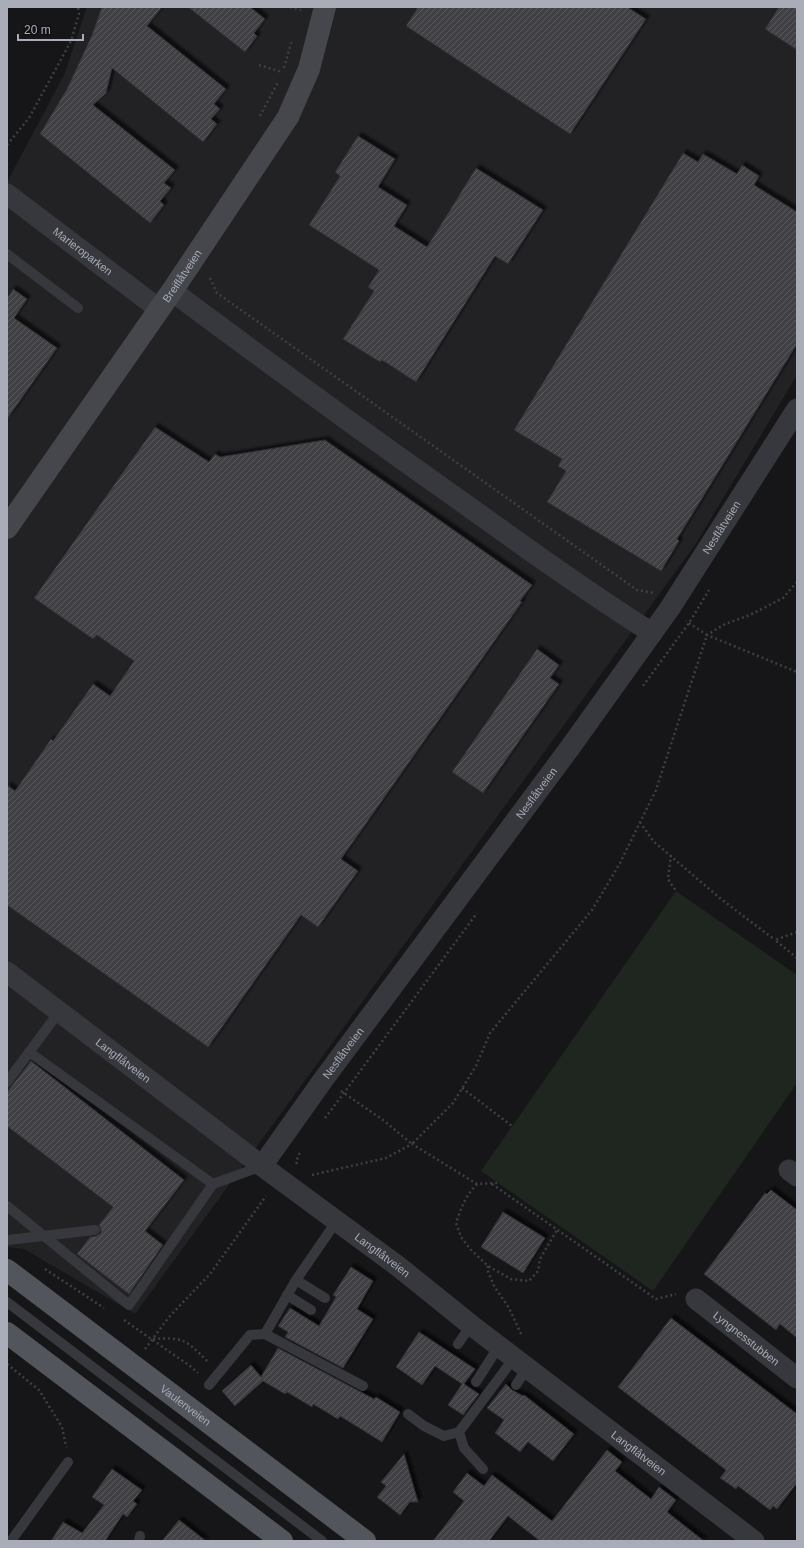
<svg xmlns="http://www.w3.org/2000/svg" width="804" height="1548" viewBox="0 0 804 1548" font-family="Arial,sans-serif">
	<defs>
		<pattern id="building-hatch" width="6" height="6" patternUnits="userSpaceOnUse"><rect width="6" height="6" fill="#404145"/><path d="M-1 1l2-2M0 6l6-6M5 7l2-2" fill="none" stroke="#595a5e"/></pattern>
		<filter id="shadow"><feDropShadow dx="3.5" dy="-3.5" stdDeviation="1" flood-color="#0009"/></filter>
	</defs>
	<rect width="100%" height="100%" fill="#161618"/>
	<path fill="#222225" d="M87,7h710v368l-102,170 -560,769 -111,-65 -17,-2v-1065l57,-107z"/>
	<path fill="#1e261f" d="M676,891l121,84v108l-144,208 -172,-120z"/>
	<path fill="url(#building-hatch)" stroke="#303034" filter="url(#shadow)" d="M102,7h60l-15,19 79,63 -12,15 6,5 -9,10 6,5 -14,18 -91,-74 -6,25 -13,12 82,65 -11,13 7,5 -11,13 4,4 -14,18 -110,-89 27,-45 25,-54z
		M188,7h62l15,12 -11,14 3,3 -12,16z
		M418,7h209l19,12 -76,115 -164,-108z
		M779,7h18v43l-32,-21z
		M358,136l37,23 -17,28 29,18 -13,21 33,21 49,-79 67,42 -35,54 -13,-8 -79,126 -34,-22 -2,2 -37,-23 31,-48 -6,-4 11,-17 -70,-45 31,-49 -5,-4z
		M683,153l15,9 5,-8 34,20 5,-9 17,11 -5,9 43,27v132l-99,161 -21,34 2,2 -18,30 -114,-69 19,-31 -8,-5 4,-7 -48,-29z
		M13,289l14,10 -13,19 43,30 -50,71v-120z
		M155,427l54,35 6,-8 5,3 105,-17 207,145 -12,16 2,1 -181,257 17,12 -40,56 -17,-12 -93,132 -201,-142v-120l8,6 36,-52 2,2 40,-57 17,12 24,-35 -37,-26 -4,4 -59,-41z
		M537,649l22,16 -9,13 9,6 -76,109 -31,-21z
		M31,1061l153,119 -39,51 18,14 -34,49 -52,-40 13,-17 6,-1 5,-3v-4l-2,-4 14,-18 -106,-81v-34z
		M771,1190l26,20v128l-17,-14 -4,6 -72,-56 61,-81 2,1z
		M503,1212l42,26 -22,35 -42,-26z
		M351,1267l22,14 -16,28 16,10 -30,49 -58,-31 3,-5 -10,-6 12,-18 29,18 17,-29 -3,-2z
		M671,1318l126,96v69l-20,26 -4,-3 -3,4 -32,-24 -2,3 -16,-11 6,-8 -108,-83z
		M419,1332l56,37 -11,15 15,10 -16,21 -15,-10 14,-21 -27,-18 -13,19 -26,-18z
		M278,1348l96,51 2,-2 24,15 -18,30 -42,-26 -2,3 -25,-15 -1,3 -25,-15 -2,2 -22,-13 -28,25 -13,-15 29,-26 10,12z
		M506,1384l6,6 11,6 1,-1 50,39 -21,27 -25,-19 -8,10 -25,-19 9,-13 -17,-12z
		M607,1450l15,12 -7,9 36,28 8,-12 17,13 -9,12 37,29h-164l-32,-25 -19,25h-56l31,-40 -11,-9 14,-19 17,13 8,-11 60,46z
		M404,1454l14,48h-8l-10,13 -23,-18 9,-11 -5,-4z
		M112,1469l30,21 -9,11 4,3 -10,13 -4,-3 -18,27h-54l12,-19 19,11 22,-28 -12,-8z
		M179,1520l27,21h-44z"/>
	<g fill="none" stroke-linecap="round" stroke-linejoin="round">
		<path stroke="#3d3f44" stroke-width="2.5" stroke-dasharray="2 3" stroke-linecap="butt" d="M290,7l11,3
			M259,65l23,7
			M284,68l8,-28
			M260,116l18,-34
			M7,145l22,-27 42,-77 8,-27 -1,-7
			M210,278l7,15 420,297 17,3
			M797,582l-14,16 -33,17 -25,9 -18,11 90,37
			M643,686l46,-63 20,-33
			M640,822l13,19 68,58 54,41
			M671,855l-3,24 8,12
			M797,932l-22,8 22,18
			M462,1088l50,38
			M341,1091l42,29 29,24 41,-41 23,-37 14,-33 102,-123 27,-45 37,-75 51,-155 -21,-14
			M325,1118l19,-25 133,-180
			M297,1164l-1,-2 4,-10
			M312,1175l74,-17 26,-14 65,40 20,-1
			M477,1184c-11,11 -16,24 -21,39l5,14 9,12 18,17 23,13 18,2 9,-10 2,-12 17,-29
			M492,1184l164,115 20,-5
			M488,1266l-1,3 7,17 15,22 13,28
			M45,1269l59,39
			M124,1320l66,46 8,7
			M153,1339c31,-2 33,1 54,22
			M145,1349l24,-32 41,-43 56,-78
			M7,1364l32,26 23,37 4,19 1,1"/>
		<path stroke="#37383d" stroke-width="10" d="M7,254l71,54
			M29,1052l184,132
			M7,1082l52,-70
			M7,1206l122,99 84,-121 49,-18
			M296,1280l29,18
			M287,1295l24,15
			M7,1302l315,239
			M265,1334l31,-54 40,-58
			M265,1334l98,52
			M458,1344l13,-19
			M476,1382l23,-36
			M209,1385l41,-50 15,-1
			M516,1385l11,-17
			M408,1414l16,12 20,10 15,-4 55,-74
			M459,1432l5,16 19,21
			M11,1541l57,-79
			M139,1541l1,-5"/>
		<g stroke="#37383d" stroke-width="21">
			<path id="s1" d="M7,194l152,115"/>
			<path d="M172,291c94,70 189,140 286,208 64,46 128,92 194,134"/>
			<path id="s2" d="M7,972l255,194 137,101 72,58 283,216"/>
			<path id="s3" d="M262,1166l61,-86 246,-331 101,-141 127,-199"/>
			<path d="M789,1170l8,6"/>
			<path id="s4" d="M696,1299l101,79"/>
		</g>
		<path stroke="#45474d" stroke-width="22" id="s5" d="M7,528l165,-237 116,-174 21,-48 16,-62"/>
		<g stroke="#53555c" stroke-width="22">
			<path id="s6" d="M7,1270l358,271"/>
			<path d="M7,1333l275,208"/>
		</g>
		<path stroke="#37383d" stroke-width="10" d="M8,1240l87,-10"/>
	</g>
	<g text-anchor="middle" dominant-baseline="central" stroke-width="3.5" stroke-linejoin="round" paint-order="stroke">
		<g font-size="11" fill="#a8adb8" stroke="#111113">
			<text stroke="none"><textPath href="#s1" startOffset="95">Marieroparken</textPath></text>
			<text stroke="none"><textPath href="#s5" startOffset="307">Breiflåtveien</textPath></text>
			<text stroke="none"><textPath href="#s3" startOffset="787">Nesflåtveien</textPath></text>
			<text stroke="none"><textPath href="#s3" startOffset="463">Nesflåtveien</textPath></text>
			<text stroke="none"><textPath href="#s3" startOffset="139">Nesflåtveien</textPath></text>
			<text stroke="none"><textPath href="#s2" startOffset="146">Langflåtveien</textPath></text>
			<text stroke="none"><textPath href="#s2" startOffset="470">Langflåtveien</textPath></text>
			<text stroke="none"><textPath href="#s4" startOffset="64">Lyngnesstubben</textPath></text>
			<text stroke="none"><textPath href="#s6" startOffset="224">Vaulenveien</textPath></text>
			<text stroke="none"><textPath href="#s2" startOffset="794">Langflåtveien</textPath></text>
		</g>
	</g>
	<rect width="804" height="1548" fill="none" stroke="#a8adb8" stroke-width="16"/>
	<path d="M18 34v6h65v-6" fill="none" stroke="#a8adb8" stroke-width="2"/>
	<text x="24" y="34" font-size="12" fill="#a8adb8" stroke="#111113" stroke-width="3" paint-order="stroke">20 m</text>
</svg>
